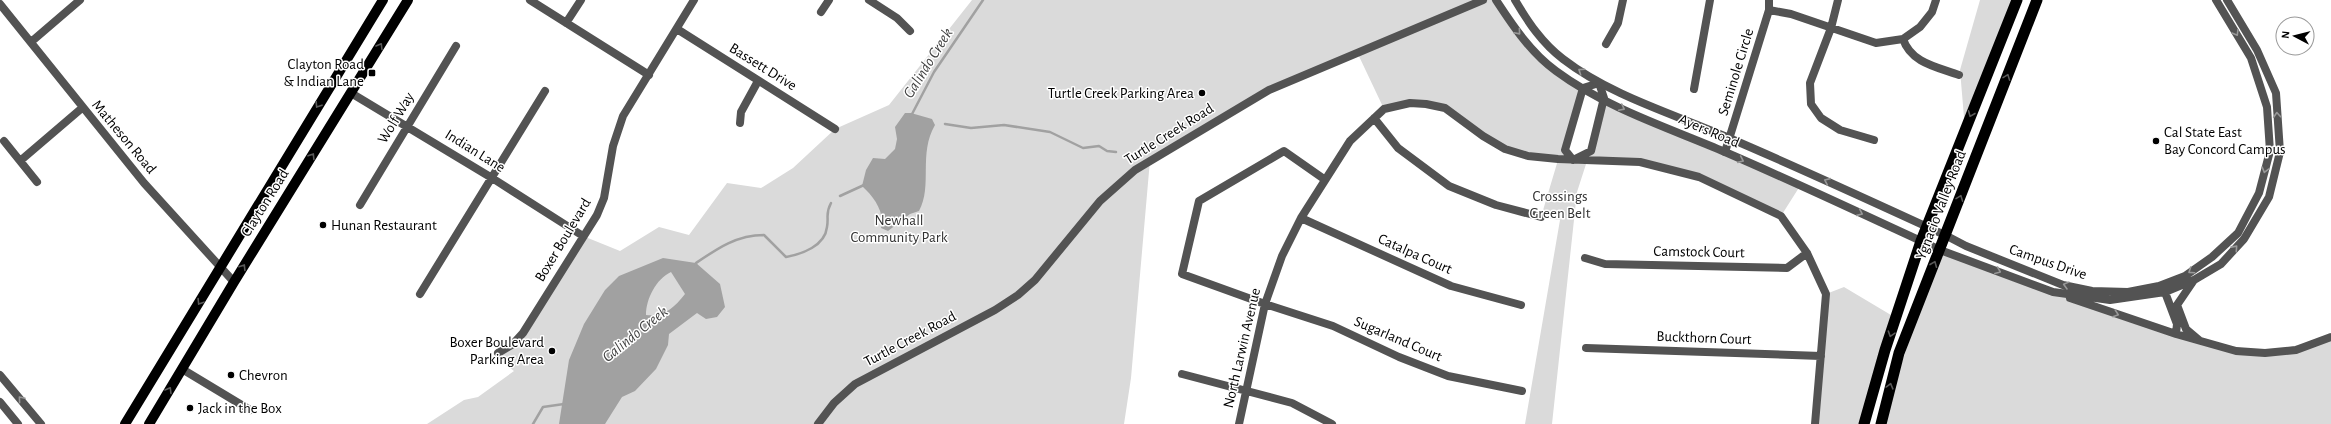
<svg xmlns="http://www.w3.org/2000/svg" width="2331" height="424" viewBox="0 0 2331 424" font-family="'Alegreya Sans',sans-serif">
	<rect width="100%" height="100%" fill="#fff"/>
	<path fill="#dadada" d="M972,0h524l34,46 53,42 -17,62 7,10 18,-9 13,-53 196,88 -19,30 -82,-39 -59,-15 -53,-1 -10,31 -25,232h-27l35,-204 -19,-3 17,-57 -53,-11 -44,-30 -35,-15 -42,5 -27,-57 -88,38 -119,70 -19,218 -7,46h-697l37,-24 14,-3 36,-26 -21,-16 20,-11 70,-108 37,15 39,-24 30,8 38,-52 34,5 32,-20 42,-39 54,-24z
		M1980,0h37l-52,129 -5,-59z
		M1940,250l236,84 89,19 66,-16v87h-450z
		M1844,287l52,31 -32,106h-49l11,-130z"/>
	<path fill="#a1a1a1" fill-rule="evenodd" d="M905,113h6l21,6 3,6c-17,29 -2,61 -16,86l-9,3 -22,17 -7,-3c4,-16 -7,-31 -19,-42l4,-16 7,-12 12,1 10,-10 2,-10 -2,-12z
		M663,258l33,5 24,21 5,23 -8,10 -11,2 -9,-6 -28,21 -1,11 -12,24 -21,22 -13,6 -17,27h-46l10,-64 15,-36 21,-34 14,-14zM671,272l14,22c-11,14 -21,23 -39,21 0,-16 10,-36 25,-43z"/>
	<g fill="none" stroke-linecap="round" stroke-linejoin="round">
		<path stroke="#a1a1a1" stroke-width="2.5" d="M911,116l23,-44 49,-72
			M945,124l26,4 33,-3 46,7 33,16 16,-2 8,5 9,1
			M840,196l24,-11
			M696,266v-3c22,-15 41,-28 68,-28l22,22c16,-3 39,-11 41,-30 2,-11 -2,-13 4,-24
			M533,424l10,-17 21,-3"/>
		<path stroke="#535353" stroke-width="8" d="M530,0l119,75
			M869,0l28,18 13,13
			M1838,0l-7,28 -21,55 1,21 10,14 19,12 34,10
			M0,4l144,179 90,99
			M1769,10l22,4 85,29 27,-4 17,-12 12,-15 4,-12
			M821,12l8,-12
			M566,23l15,-23
			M677,29l158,100
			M1903,39c8,24 34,28 56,36
			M31,42l49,-42
			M1606,44l12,-21 5,-23
			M1599,83l5,15 -13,53 -18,9 -8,-10 18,-62z
			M1694,89l16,-89
			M351,93l141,85 91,58
			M1374,118l24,30 51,38 47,19 45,12
			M740,123l1,-11 17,-31
			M4,141l33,41
			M1725,152l44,-142v-10
			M20,161l62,-53
			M1324,179l-40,-28 -85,50 -17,73 83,30 68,22 66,31 49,19 74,15
			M360,205l96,-159
			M1301,218l150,68 70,19
			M1945,235l21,11 97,39 29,6 36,1 31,-6 26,-10 27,-19 26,-24 21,-40 11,-42 -3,-44 -16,-49 -35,-58
			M1940,250l113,42 57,8 55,-8 29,-12 27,-16 23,-25 25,-42 11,-45 -4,-59 -19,-43 -30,-50
			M1585,258l20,6 182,4 20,-15
			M2194,280l-17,25 9,24 13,11
			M2163,287l14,37 -1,10
			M420,294l125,-203
			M2070,298l106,36 60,17 29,2 31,-3 35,-13
			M1586,348l235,8
			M498,353l15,-9 10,-11 74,-118 7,-17 9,-52 10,-30 71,-116
			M182,369l68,41
			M1182,374l110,29 40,21
			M1239,424l26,-120 17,-48 19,-38 49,-77 34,-32 26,-6 16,1 19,4 38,28 22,13 23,7 30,3 82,3 59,15 82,39 26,37 19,41 -11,130"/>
		<path stroke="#535353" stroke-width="8" d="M1496,0c17,26 35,53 60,71 50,37 113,57 169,81 72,31 144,65 215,98
			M1515,0c13,22 27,43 48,59 48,37 111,55 166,79 73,31 144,64 216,97
			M0,375l41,49
			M0,402l18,22
			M818,424l16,-21 21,-19 140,-74 23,-15 17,-15 65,-79 35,-31 134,-80 214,-90"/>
		<path stroke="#000" stroke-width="10" d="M125,424l258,-424
			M149,424l85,-142 174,-282"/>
		<path stroke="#000" stroke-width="11" d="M1864,424l21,-74 36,-109 96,-241
			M1881,424l18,-71 138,-353"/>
	</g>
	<defs><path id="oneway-chevron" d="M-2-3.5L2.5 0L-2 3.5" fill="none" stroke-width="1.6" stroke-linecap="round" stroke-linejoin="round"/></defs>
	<g stroke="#989898">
		<use href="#oneway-chevron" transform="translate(1518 32) rotate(49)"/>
		<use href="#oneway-chevron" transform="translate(2236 33) rotate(59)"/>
		<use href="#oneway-chevron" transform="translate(1581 71) rotate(-146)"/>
		<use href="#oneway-chevron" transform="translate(1622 108) rotate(27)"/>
		<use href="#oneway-chevron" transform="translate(2277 115) rotate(-94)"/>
		<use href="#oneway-chevron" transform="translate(1741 160) rotate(24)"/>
		<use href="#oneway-chevron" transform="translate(2265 170) rotate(105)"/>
		<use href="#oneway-chevron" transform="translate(1827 181) rotate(-156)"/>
		<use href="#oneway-chevron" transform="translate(1860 213) rotate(24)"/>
		<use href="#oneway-chevron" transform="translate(2235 248) rotate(-48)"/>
		<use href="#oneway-chevron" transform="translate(1998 271) rotate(22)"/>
		<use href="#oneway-chevron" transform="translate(2191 271) rotate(146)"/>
		<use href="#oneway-chevron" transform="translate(2066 285) rotate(-165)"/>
		<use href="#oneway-chevron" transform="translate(2116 314) rotate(19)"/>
		<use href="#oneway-chevron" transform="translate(21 399) rotate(-130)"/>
	</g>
	<g stroke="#595959">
		<use href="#oneway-chevron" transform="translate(380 46) rotate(-59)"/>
		<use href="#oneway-chevron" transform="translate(2007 77) rotate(-69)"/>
		<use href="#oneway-chevron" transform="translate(318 105) rotate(122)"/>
		<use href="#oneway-chevron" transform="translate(1971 114) rotate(112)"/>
		<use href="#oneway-chevron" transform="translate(312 156) rotate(-58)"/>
		<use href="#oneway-chevron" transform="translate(1960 198) rotate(-69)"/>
		<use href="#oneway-chevron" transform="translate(1934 264) rotate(-68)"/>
		<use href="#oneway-chevron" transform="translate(243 267) rotate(-58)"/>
		<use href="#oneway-chevron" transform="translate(200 302) rotate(122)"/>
		<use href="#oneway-chevron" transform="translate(1891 334) rotate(108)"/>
		<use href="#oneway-chevron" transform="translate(1890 386) rotate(-75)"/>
		<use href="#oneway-chevron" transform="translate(169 390) rotate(-59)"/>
	</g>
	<g fill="#000" stroke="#fff" stroke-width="1.5">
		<rect x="368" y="69" width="8" height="8" rx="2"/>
		<circle cx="1202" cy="93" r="4"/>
		<circle cx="2156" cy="141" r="4"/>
		<circle cx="323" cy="225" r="4"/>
		<circle cx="552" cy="351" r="4"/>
		<circle cx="231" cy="375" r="4"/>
		<circle cx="190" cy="408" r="4"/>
	</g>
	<g text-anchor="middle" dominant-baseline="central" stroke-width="3" stroke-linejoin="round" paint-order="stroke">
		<g font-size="15" fill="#000" stroke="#fff" text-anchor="start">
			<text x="364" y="64" text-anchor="end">Clayton Road<tspan x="364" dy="17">&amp; Indian Lane</tspan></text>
			<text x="1194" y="93" text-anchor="end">Turtle Creek Parking Area</text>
			<text x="2164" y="132">Cal State East<tspan x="2164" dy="17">Bay Concord Campus</tspan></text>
			<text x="331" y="225">Hunan Restaurant</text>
			<text x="544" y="342" text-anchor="end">Boxer Boulevard<tspan x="544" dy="17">Parking Area</tspan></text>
			<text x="239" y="375">Chevron</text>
			<text x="198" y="408">Jack in the Box</text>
		</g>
		<g font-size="15" fill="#000" stroke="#fff">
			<text transform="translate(763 67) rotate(32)">Bassett Drive</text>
			<text transform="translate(1736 72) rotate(-73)">Seminole Circle</text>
			<text transform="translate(396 118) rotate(-59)">Wolf Way</text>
			<text transform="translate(1709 131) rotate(23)">Ayers Road</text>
			<text transform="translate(1169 134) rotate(-32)">Turtle Creek Road</text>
			<text transform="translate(124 137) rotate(50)">Matheson Road</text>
			<text transform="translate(475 151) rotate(32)">Indian Lane</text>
			<text transform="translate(265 203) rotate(-58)">Clayton Road</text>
			<text transform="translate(1941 205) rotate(-69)">Ygnacio Valley Road</text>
			<text transform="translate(563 240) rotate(-59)">Boxer Boulevard</text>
			<text transform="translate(1699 252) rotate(1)">Camstock Court</text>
			<text transform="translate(1415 254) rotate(24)">Catalpa Court</text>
			<text transform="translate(2048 262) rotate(19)">Campus Drive</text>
			<text transform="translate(1704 338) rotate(2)">Buckthorn Court</text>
			<text transform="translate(910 339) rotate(-28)">Turtle Creek Road</text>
			<text transform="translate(1398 339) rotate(23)">Sugarland Court</text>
			<text transform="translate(1242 348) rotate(-77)">North Larwin Avenue</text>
		</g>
		<g font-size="15" fill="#313131" stroke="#fff">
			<text x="1560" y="196">Crossings<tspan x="1560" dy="17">Green Belt</tspan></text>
			<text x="899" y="220">Newhall<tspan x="899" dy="17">Community Park</tspan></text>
		</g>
		<g font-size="16" font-style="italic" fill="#424242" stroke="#fff">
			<text transform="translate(928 63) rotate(-58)">Galindo Creek</text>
			<text transform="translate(635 334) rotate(-39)">Galindo Creek</text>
		</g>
	</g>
	<g transform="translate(2295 36) rotate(277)"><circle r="19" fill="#ffffff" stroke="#999999"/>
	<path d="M0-3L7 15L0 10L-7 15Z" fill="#000000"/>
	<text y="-6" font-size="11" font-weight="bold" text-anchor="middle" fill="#000000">N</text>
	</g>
</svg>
